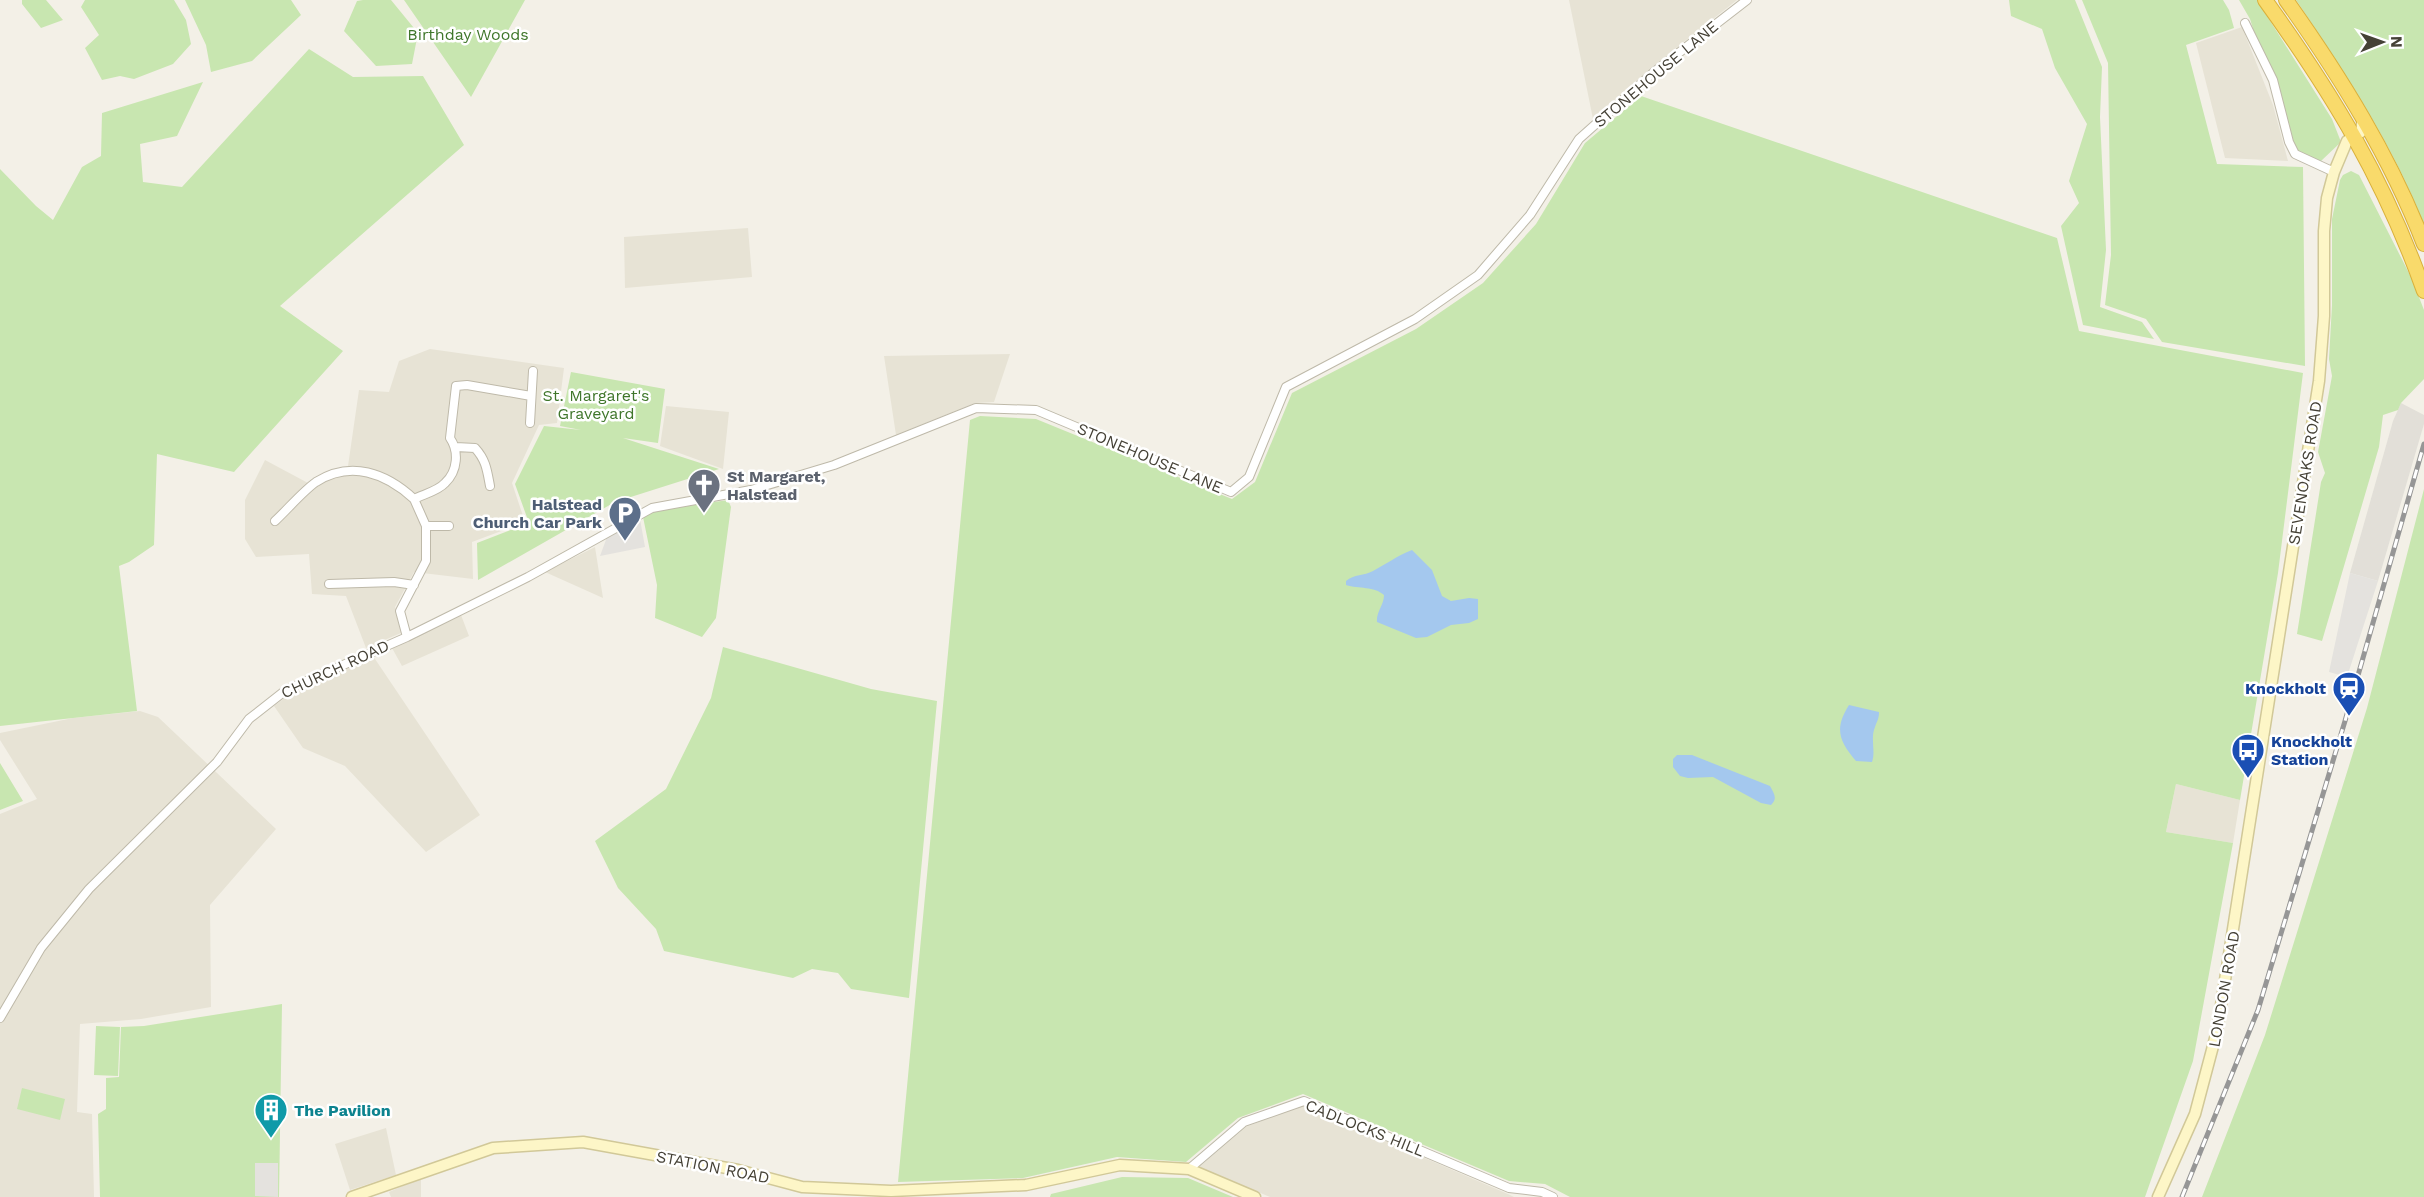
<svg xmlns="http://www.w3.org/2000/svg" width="2424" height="1197" viewBox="0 0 2424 1197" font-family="'Work Sans',sans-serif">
	<rect width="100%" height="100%" fill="#f3f0e7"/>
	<path fill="#e7e3d5" d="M1569,0h168l-85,67 -59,52z
		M2242,27l31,78 15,56 -63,-3 -29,-115z
		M748,228l4,49 -127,11 -1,-51z
		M430,349l134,19 -7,55 -18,2 -27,58 13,39 -53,20 1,37 -59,-7 -19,35 6,26 -35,15 -20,-52 -34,-2 -3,-40 -53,3 -11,-18v-39l20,-40 43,23 40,-17 11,-76 30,2 10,-31z
		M1010,354l-16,48 -19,1 -79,32 -12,-79z
		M666,406l63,6 -6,57 -63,-23z
		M595,547l8,51 -58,-26z
		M461,615l8,21 -67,30 -10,-18z
		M373,656l107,159 -54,37 -81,-86 -42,-18 -29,-42 12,-9z
		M140,711l18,6 118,112 -66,76 1,102 -70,12 -61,5 -3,88 15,2 2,83h-94v-383l37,-15 -37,-59v-7l73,-15z
		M2176,784l64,16 -7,43 -67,-11z
		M1302,1105l206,89 6,3h-244l-71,-30 47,-40z
		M386,1128l10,47 -46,15 -15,-46z
		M421,1178v19h-30l-2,-5z"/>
	<path fill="#e2dfd8" d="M2401,403l23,12v9l-46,157 -28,-8 43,-152z"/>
	<path fill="#c8e6b0" d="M22,0h24l17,20 -22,8 -19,-24z
		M85,0h89l12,20 5,24 -18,20 -39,15 -14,-3 -18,4 -17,-32 14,-13 -18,-28z
		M185,0h106l10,15 -49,46 -41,11 -5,-27z
		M363,0h28l27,33 -6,31 -36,2 -32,-35 13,-30z
		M404,0h121l-54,97z
		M2009,0h66l27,67 -2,50 6,133 -6,57 42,15 12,17 -71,-14 -22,-99 18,-23 -10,-22 18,-57 -32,-56 -13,-39 -31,-13z
		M2082,0h141l6,10 5,18 -48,17 31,119 86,3 2,199 -143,-24 -16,-23 -41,-14 6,-50 -3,-192z
		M2239,0h18l75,119 9,23 -20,19 -27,-3 -44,-139z
		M2296,0h128v224c-34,-84 -78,-150 -128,-224z
		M309,49l44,28 70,-1 41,69 -184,161 63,45 -109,121 -77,-18 -3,91 -25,17 -10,4 18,145 -137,15v-557l36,37 17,14 29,-53 19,-11 1,-43 101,-31 -26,54 -37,8 3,38 39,5z
		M1641,96l416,142 22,93 224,42 -25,200 -38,227 -64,-16 -10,48 67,11 -40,218 -48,136h-575l-25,-13 -36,-3 -206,-87 -65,24 -52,44 -69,-5 -94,21 -125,4 72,-762 10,-4 56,3 196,80 23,-17 37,-89 124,-64 67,-46 53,-59 49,-81z
		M2351,171l8,4 53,104 12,31v69l-23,24 -3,7 -15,5 -4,32 -57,194 -25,-7 24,-152 4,-9 -7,-21 14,-76 -3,-17 3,-54v-86l8,-39 3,-5z
		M571,372l94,17 -7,54 -35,-5 96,31 -104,33 -137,78 -1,-37 52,-20 -14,-39 29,-58 37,4 -21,-4z
		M2424,489v708h-222l63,-162 102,-327z
		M728,500l3,7 -15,111 -14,19 -47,-19 2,-33 -14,-68 11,-6z
		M723,647l148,42 66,12 -28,297 -58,-9 -13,-16 -26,-4 -19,9 -129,-27 -8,-22 -38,-41 -23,-47 71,-52 45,-91z
		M0,763l23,38 -23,9z
		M282,1004l-3,193h-179l-2,-83 8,-5v-31l13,-1 2,-50 23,-1z
		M96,1026l24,1 -2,49 -24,-1z
		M22,1088l43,11 -5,21 -43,-11z
		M1122,1177l66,1 45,19h-183l1,-3z"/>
	<path fill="#e4e2de" d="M640,519l5,28 -45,9 7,-19z
		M2350,573l28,8 -31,96 -18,-5z
		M255,1163h23v34l-23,-1z"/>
	<path fill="#a4c8ee" d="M1412,550l20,20 10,26 9,5 18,-3 9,1v20l-9,4 -18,2 -24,12 -11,1 -39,-16c-1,-10 7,-17 7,-27 -10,-9 -25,-6 -38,-10v-4c8,-7 18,-5 27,-10 15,-8 22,-14 39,-21z
		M1849,705l30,7c0,7 -2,9 -4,15 -5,12 1,24 -3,35l-16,-1c-17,-20 -22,-32 -7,-56z
		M1677,755h15l78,31c4,8 8,12 1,19l-10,-2 -48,-26 -25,1 -8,-2 -7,-9v-8z"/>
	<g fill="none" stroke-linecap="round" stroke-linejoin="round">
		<g stroke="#beb9a9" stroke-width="10">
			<path id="street" d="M2245,23l28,57 16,62 6,12 39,18
				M530,423l3,-52
				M456,447l19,1c11,12 12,22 15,38
				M275,521c12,-11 28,-30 41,-39 35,-22 70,-9 98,17
				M426,526h23
				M329,584l65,-2 20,3
				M407,637l-7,-26 26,-50v-35l-12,-27c10,-5 24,-8 31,-16 13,-12 14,-32 5,-45l6,-52 11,-1 64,11
				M0,1018l41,-70 48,-59 128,-127 32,-43 37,-29 121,-53 121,-60 124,-69 99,-18 83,-25 142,-57 60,2 195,82 18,-15 37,-90 129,-68 63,-44 52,-60 49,-76 75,-67 93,-72
				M1189,1169l55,-47 60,-21 205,87 33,4 11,5"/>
		</g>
		<g stroke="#d1c898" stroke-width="13">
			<path id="secondary" d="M352,1197l141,-49 90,-6 155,28 64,17 89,4 135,-6 94,-20 69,4 66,28
				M2158,1197l37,-83 22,-83 102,-650 5,-65v-85l3,-33 7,-26 13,-31 14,-9 2,-15"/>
		</g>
		<g stroke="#d9b03b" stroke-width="16">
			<path id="highway" d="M2265,0c69,96 119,179 159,291
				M2286,0c54,76 104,156 138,244"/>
		</g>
		<use href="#street" stroke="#fff" stroke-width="8"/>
		<use href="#secondary" stroke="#fdf6c7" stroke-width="10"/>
		<use href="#highway" stroke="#f9da6b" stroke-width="14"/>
		<g stroke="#969696" stroke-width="5">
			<path id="rail" d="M2182,1197l76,-187 87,-289 79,-277"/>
		</g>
		<use href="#rail" stroke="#fff" stroke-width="3" stroke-dasharray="9" stroke-linecap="butt"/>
	</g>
	<defs>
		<g id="church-pin" transform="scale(1.725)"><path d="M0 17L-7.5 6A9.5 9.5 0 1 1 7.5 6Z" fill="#6b7280" stroke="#fff"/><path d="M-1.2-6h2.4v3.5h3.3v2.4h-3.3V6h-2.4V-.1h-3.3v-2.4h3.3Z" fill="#fff"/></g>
		<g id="parking-pin" transform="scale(1.725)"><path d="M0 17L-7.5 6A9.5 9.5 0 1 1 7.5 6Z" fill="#5c6f8a" stroke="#fff"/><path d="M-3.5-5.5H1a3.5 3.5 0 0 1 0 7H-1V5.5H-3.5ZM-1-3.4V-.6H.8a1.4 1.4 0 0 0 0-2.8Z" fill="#fff"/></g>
		<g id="station-pin" transform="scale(1.725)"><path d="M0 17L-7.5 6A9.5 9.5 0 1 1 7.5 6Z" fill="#1a4fb4" stroke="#fff"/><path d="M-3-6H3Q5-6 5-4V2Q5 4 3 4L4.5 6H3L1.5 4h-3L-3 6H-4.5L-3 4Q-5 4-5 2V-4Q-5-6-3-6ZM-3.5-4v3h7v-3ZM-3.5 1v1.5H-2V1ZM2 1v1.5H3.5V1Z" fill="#fff"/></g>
		<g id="bus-pin" transform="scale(1.725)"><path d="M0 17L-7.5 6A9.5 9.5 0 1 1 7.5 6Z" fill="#1a4fb4" stroke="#fff"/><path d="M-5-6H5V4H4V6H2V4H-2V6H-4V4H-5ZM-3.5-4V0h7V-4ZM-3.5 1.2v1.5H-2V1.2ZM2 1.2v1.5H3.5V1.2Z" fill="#fff"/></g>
		<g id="building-pin" transform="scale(1.725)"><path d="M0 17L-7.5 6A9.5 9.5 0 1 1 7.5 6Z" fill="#0f9aa8" stroke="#fff"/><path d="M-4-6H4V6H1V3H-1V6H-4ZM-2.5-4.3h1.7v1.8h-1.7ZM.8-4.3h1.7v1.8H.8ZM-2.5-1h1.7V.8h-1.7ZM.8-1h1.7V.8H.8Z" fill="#fff"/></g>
	</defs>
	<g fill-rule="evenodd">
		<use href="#church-pin" x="704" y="485"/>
		<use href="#parking-pin" x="625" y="513"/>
		<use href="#station-pin" x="2349" y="688"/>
		<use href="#bus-pin" x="2248" y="750"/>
		<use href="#building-pin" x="271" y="1110"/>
	</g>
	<g text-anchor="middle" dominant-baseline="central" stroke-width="5" stroke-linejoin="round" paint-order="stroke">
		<g font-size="16" fill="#3f762b" stroke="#fff">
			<text x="468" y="34">Birthday Woods</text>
			<text x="596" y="395">St. Margaret's<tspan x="596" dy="18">Graveyard</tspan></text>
		</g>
		<g font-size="16" fill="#454136" stroke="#fff">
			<text transform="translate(1656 74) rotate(-40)">STONEHOUSE LANE</text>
			<text transform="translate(1150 458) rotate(23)">STONEHOUSE LANE</text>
			<text transform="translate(2305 473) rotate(-81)">SEVENOAKS ROAD</text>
			<text transform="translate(335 669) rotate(-25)">CHURCH ROAD</text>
			<text transform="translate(2224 989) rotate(-80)">LONDON ROAD</text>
			<text transform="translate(1365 1128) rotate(22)">CADLOCKS HILL</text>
			<text transform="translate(713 1167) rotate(11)">STATION ROAD</text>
		</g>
		<g font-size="16" font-weight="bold" fill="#5b616d" stroke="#fff" text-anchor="start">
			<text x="727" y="476">St Margaret,<tspan x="727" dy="18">Halstead</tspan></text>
		</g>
		<g font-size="16" font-weight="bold" fill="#4e5e75" stroke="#fff" text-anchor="end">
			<text x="602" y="504">Halstead<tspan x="602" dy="18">Church Car Park</tspan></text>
		</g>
		<g font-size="16" font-weight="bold" fill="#164399" stroke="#fff" text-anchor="end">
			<text x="2326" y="688">Knockholt</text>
			<text x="2271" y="741" text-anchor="start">Knockholt<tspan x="2271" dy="18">Station</tspan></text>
		</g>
		<g font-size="16" font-weight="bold" fill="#0d838f" stroke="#fff" text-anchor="start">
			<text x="294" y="1110">The Pavilion</text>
		</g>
	</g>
	<g transform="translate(2382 42) rotate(89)" stroke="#ffffff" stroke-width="4.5" paint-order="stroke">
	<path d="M0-4.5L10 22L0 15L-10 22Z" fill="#454136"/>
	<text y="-9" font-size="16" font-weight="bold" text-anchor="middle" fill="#454136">N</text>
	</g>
</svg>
